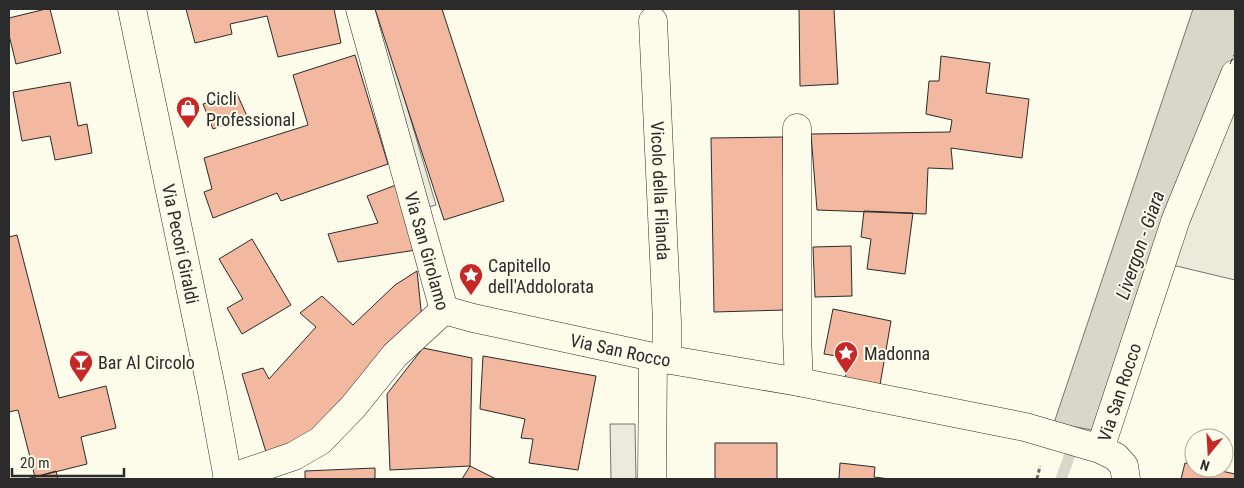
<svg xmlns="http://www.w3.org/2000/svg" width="1244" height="488" viewBox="0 0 1244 488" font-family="'Roboto Condensed',sans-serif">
	<rect width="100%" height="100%" fill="#fdfbea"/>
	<path fill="#ecebdb" stroke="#74746e" d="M1235,63v217l-67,-16z"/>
	<path fill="#eceadb" stroke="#74746e" d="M360,9h18l58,196 -15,4z
		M610,424h25l1,55h-25z"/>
	<path fill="#d8d7c9" stroke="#74746e" d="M1193,9h42v54l-121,371 -60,-11z"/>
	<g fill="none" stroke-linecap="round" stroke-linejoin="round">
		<path stroke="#d8d7c9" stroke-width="11" d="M1061,479l14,-38"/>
	</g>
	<path fill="#f2b8a0" stroke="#2b2b2b" d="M46,9h4l11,44 -45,11 -7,-29v-17z
		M186,9h148l7,34 -63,14 -11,-41 -37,8 2,10 -37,9z
		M375,9h67l62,192 -60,19z
		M799,9h35l4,75 -38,2z
		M355,55l33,109 -107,37 -4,-8 -64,25 -9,-26 8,-3 -8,-31 104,-33 -15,-50z
		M941,56l49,7 -4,30 43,6 -7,59 -71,-10 2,21 -25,-1 -2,46 -109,-4 -6,-76 139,-2 2,-12 -26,-6 3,-33h10z
		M70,82l8,44 9,-2 5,29 -37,7 -5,-24 -28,5 -9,-49z
		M237,94l10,22 -34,13 -10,-25z
		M783,137l2,173 -71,2 -3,-174z
		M396,185l20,65 -78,12 -10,-28 50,-11 -11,-27z
		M864,211l49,2 -8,61 -38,-5 4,-30 -10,-2z
		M17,235l42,163 47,-12 10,42 -35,9 6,27 -52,13 -17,-67 -9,2v-175z
		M252,239l39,66 -49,29 -15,-26 16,-9 -24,-40z
		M851,246l1,50 -37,1 -2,-50z
		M417,271l5,48 -113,126 -43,7 -24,-78 21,-6 6,11 47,-52 -16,-14 22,-17 31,29 42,-40z
		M833,309l58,12 -11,64 -35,-6 4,-21 -25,-4z
		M423,348l49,10 -2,108 -80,4 -3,-76z
		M483,356l113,20 -18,94 -49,-7 4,-24 -12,-1 4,-19 -45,-10z
		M715,443h62v36h-62z
		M840,463l35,4 -1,10 16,2h-51z
		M1185,463l9,2v3h14l27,6v5h-54z
		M470,466l26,13h-34z
		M375,468v11h-70v-8z
		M56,471l2,8h-32l9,-2z"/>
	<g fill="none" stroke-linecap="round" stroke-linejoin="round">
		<g stroke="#2b2b2b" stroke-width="29">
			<g id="street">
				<path id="s1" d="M360,9l84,301"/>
				<path id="s2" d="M653,21l14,301v38"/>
				<path d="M797,128v208l2,46"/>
				<path id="s3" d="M444,310l29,8 180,39 146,25 226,45 75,22 16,8 8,9 2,13"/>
				<path id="s4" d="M1100,449l76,-230 59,-145"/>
				<path d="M227,479l67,-23 26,-15 33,-34 42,-52 49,-45"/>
				<path d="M652,479l1,-122"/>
			</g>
		</g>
		<g stroke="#2b2b2b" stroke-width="29">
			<g id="secondary">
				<path id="s5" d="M132,9l80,383 16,87"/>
			</g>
		</g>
		<path stroke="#6a6964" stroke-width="3" stroke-dasharray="4 2.5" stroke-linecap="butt" d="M1037,479l3,-13"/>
		<use href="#street" stroke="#fdfbea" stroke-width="28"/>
		<use href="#secondary" stroke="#fdfbea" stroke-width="28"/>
		<path stroke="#2b2b2b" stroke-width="1" stroke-dasharray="6 2.5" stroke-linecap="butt" d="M1230,64l5,-11"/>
	</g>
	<defs>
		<g id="shop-pin" transform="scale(1.25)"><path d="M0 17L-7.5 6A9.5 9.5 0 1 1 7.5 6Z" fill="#c62828" stroke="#fdfbea"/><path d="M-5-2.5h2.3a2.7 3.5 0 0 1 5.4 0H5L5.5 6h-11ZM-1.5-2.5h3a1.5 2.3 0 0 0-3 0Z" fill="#fff"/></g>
		<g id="sight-pin" transform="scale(1.25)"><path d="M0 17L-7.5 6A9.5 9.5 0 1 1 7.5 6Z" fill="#c62828" stroke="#fdfbea"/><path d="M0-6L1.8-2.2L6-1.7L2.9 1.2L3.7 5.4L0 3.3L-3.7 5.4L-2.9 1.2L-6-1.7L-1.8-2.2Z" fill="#fff"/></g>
		<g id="bar-pin" transform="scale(1.25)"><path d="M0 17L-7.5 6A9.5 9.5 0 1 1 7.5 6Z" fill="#c62828" stroke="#fdfbea"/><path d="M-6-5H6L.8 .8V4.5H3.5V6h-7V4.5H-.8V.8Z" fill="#fff"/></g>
	</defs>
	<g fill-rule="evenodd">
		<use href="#shop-pin" x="188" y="108"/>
		<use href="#sight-pin" x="471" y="275"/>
		<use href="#sight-pin" x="846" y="353"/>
		<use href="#bar-pin" x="81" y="362"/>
	</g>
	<g text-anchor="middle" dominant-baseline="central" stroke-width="4" stroke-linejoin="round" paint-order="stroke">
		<g font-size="18" fill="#2b2b2b" stroke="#fdfbea" text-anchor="start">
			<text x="206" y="98">Cicli<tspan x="206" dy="21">Professional</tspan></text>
			<text x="488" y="265">Capitello<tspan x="488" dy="21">dell'Addolorata</tspan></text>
			<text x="864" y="353">Madonna</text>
			<text x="98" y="362">Bar Al Circolo</text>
		</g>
		<g font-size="18" fill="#2b2b2b" stroke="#fdfbea">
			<text stroke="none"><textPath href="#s2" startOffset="170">Vicolo della Filanda</textPath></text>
			<text stroke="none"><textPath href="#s5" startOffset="240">Via Pecori Giraldi</textPath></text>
			<text stroke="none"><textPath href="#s1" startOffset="251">Via San Girolamo</textPath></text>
			<text stroke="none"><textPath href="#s3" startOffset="181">Via San Rocco</textPath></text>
			<text stroke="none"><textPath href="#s4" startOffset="60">Via San Rocco</textPath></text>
		</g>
		<g font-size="19" font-style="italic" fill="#2b2b2b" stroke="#fdfbea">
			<text transform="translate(1140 245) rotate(-71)">Livergon - Giara</text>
		</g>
	</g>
	<rect width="1244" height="488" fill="none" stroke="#2b2b2b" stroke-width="20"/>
	<g transform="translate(1209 453) rotate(198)"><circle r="24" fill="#fdfbea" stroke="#a9a89e"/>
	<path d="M0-4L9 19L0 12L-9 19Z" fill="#c62828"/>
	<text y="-8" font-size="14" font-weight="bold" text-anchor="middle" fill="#2b2b2b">N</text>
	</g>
	<path d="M12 468v8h112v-8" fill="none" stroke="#2b2b2b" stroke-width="2.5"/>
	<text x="20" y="468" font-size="15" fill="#2b2b2b" stroke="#fdfbea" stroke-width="4" paint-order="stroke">20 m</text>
</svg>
